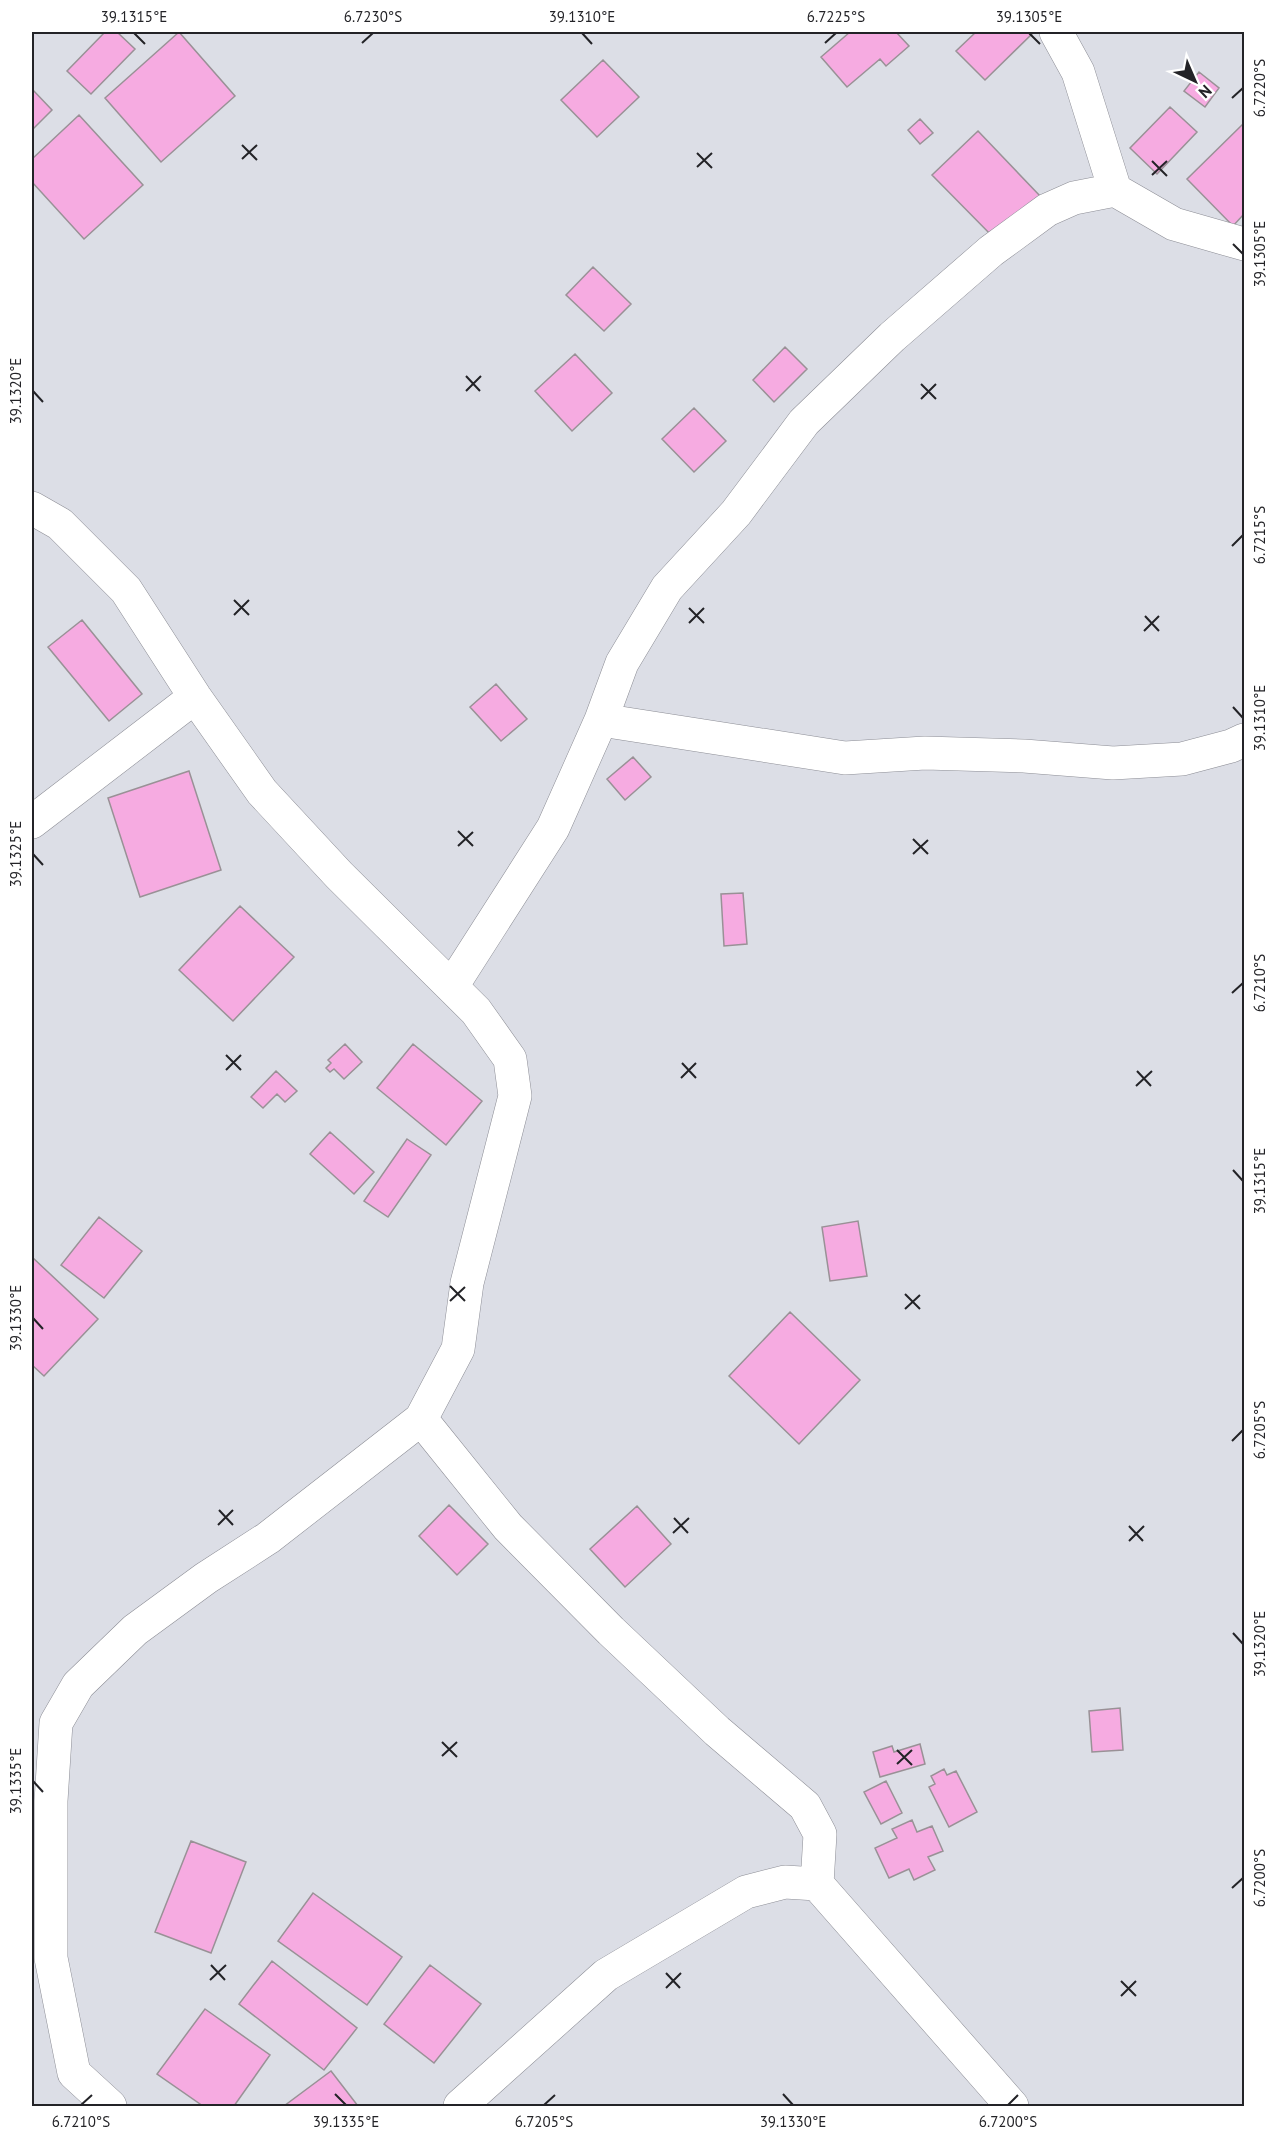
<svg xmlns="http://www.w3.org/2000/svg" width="1276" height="2138" viewBox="0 0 1276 2138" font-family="'PT Sans',sans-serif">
	<rect width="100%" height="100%" fill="#dcdee6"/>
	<path fill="#f6abe1" stroke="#999196" stroke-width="1.5" d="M105,32h12l18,17 -44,45 -24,-23z
		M179,32l56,64 -74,66 -56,-64z
		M850,32h46l13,14 -23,20 -6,-7 -33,28 -26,-30z
		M976,32h58l-49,48 -29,-29z
		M603,60l36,37 -42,40 -36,-37z
		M1199,72l20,16 -14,19 -21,-16z
		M32,89l20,21 -20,20z
		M1170,107l27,25 -40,42 -27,-26z
		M79,115l64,70 -59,54 -52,-57v-23z
		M920,119l13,14 -13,11 -12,-14z
		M1244,123v91l-11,12 -46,-47z
		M978,131l63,66 -45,43 -64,-65z
		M593,267l38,37 -27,27 -38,-36z
		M785,347l22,22 -33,33 -21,-22z
		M575,354l37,39 -40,38 -37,-40z
		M694,408l32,33 -32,31 -32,-33z
		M82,620l60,74 -33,27 -61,-74z
		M496,684l31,35 -26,22 -31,-34z
		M633,757l18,20 -26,23 -18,-21z
		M189,771l32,99 -81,27 -32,-99z
		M743,893l4,51 -23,2 -3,-52z
		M240,906l54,51 -61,64 -54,-51z
		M345,1044l17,18 -18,17 -10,-10 -4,3 -4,-4 5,-5 -3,-3z
		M413,1044l69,57 -36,44 -69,-57z
		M276,1071l21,20 -12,11 -8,-8 -14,14 -12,-11z
		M330,1132l44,40 -20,22 -44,-40z
		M407,1139l24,16 -43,62 -24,-16z
		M99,1217l43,34 -38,47 -43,-33z
		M858,1221l9,55 -37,5 -8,-54z
		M32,1257l66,62 -54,57 -12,-11z
		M790,1312l70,68 -61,64 -70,-68z
		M449,1505l39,39 -31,31 -38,-39z
		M637,1506l34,38 -46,43 -35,-38z
		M1120,1708l3,42 -31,2 -3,-41z
		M920,1744l5,20 -45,13 -7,-25 19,-6 2,6z
		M944,1769l3,6 9,-4 21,41 -28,15 -20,-40 6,-3 -4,-8z
		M886,1781l16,32 -21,11 -17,-32z
		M912,1820l5,12 15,-6 11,25 -15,6 7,13 -21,10 -5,-11 -20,9 -14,-30 22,-10 -5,-9z
		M191,1841l55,21 -35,91 -56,-21z
		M313,1893l89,64 -35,48 -89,-64z
		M272,1961l85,67 -33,42 -85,-66z
		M430,1965l51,39 -47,59 -50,-39z
		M205,2009l65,46 -36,51h-31l-46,-32z
		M331,2071l27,35h-74z"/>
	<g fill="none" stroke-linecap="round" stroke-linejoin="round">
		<g stroke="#8c8d95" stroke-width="34">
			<path id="minor" d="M1056,32l22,40 37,118
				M32,508l28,16 66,66 69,107 67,95 77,83 137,136 34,48 5,37 -48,187 -9,66 -37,70 -153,119 -62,40 -71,52 -57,55 -22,38 -5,78v157l23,115 36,33
				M601,720l244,38 80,-5 99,3 89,7 69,-4 49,-13 13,-6
				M32,822l163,-125
				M452,986l101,-158 48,-108 21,-57 45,-75 69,-75 68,-91 88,-85 99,-86 56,-41 27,-12 41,-8 59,34 70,20
				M421,1419l87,108 103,104 106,100 88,75 15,28 -3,50
				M460,2106l146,-131 140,-83 39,-10 32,2 195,222"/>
		</g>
		<use href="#minor" stroke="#fff" stroke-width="33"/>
	</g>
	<path fill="none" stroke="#232327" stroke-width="2" d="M134,33l11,11M582,33l10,11M1029,33l11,11M362,43l11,-10M825,43l11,-10M1232,98l11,-10M242,145l15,15M697,153l15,15M242,159l15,-14M1152,161l15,15M697,167l15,-14M1152,175l15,-14M1233,244l10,10M466,376l14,15M921,384l15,15M33,391l10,11M466,391l15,-15M921,399l15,-15M1232,546l11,-11M234,600l15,15M689,608l15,15M234,615l15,-15M1145,616l14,15M689,623l15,-15M1144,631l15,-15M1233,707l10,11M458,831l15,15M913,839l15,15M458,846l15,-14M33,854l10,11M913,854l15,-14M1232,993l11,-10M226,1055l15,15M682,1063l14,15M226,1070l15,-15M1137,1071l14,15M681,1078l15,-15M1136,1086l16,-15M1233,1170l10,11M450,1286l15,15M905,1294l15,15M450,1301l15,-14M905,1309l15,-14M33,1318l10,11M1232,1441l11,-11M219,1510l14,15M674,1518l14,15M218,1525l15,-15M1129,1526l14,15M673,1533l16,-15M1129,1541l15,-15M1233,1633l10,11M442,1742l15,15M897,1750l15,15M442,1756l15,-14M897,1764l15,-14M33,1781l10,11M1232,1888l11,-10M211,1965l14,15M666,1973l14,15M210,1980l16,-15M1121,1981l15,15M666,1988l15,-15M1121,1996l15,-15M335,2094l11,11M783,2094l10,11M81,2105l11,-10M544,2105l11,-10M1008,2105l10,-10"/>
	<rect width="1276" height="2138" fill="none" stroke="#ffffff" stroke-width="66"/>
	<g transform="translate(1195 81) rotate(136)" stroke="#ffffff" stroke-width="4.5" paint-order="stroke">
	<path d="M0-4.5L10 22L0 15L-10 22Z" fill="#232327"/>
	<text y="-9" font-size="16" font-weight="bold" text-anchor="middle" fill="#232327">N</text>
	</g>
	<rect x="33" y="33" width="1210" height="2072" fill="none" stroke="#232327" stroke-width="2"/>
	<g font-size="15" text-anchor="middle" fill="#232327">
		<text x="134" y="22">39.1315°E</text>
		<text x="373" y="22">6.7230°S</text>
		<text x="582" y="22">39.1310°E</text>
		<text x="836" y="22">6.7225°S</text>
		<text x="1029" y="22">39.1305°E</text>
		<text transform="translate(1260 88) rotate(-90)" y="5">6.7220°S</text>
		<text transform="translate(1260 254) rotate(-90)" y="5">39.1305°E</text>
		<text transform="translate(16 391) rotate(-90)" y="5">39.1320°E</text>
		<text transform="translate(1260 535) rotate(-90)" y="5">6.7215°S</text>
		<text transform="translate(1260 718) rotate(-90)" y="5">39.1310°E</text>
		<text transform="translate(16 854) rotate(-90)" y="5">39.1325°E</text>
		<text transform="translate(1260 983) rotate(-90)" y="5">6.7210°S</text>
		<text transform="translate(1260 1181) rotate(-90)" y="5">39.1315°E</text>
		<text transform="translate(16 1318) rotate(-90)" y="5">39.1330°E</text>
		<text transform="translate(1260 1430) rotate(-90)" y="5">6.7205°S</text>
		<text transform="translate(1260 1644) rotate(-90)" y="5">39.1320°E</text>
		<text transform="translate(16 1781) rotate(-90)" y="5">39.1335°E</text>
		<text transform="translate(1260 1878) rotate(-90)" y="5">6.7200°S</text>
		<text x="81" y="2127">6.7210°S</text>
		<text x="346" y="2127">39.1335°E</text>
		<text x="544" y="2127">6.7205°S</text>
		<text x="793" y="2127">39.1330°E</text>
		<text x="1008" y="2127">6.7200°S</text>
	</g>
</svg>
